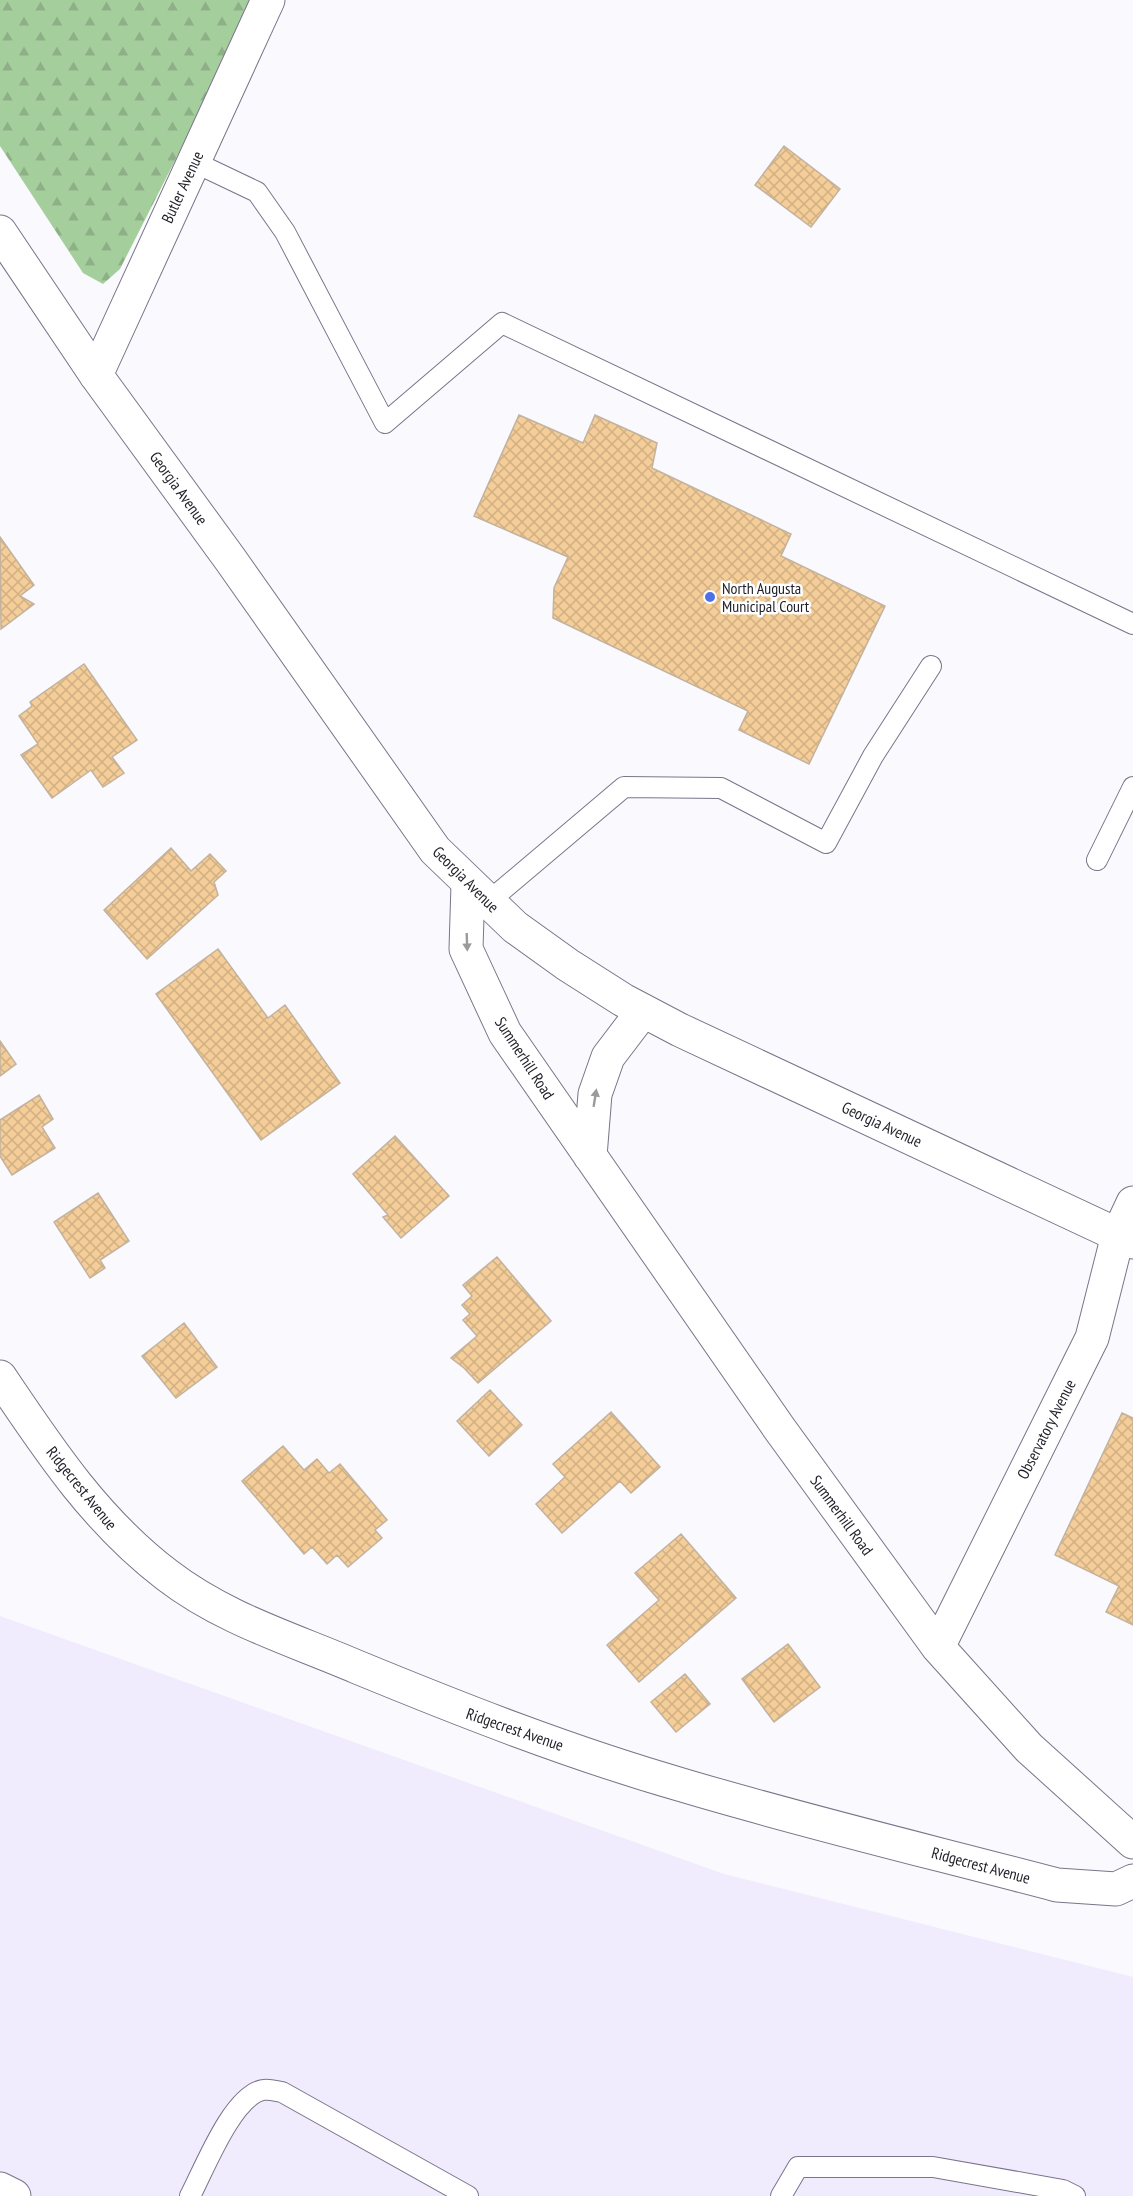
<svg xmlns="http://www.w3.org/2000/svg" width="1133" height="2196" viewBox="0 0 1133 2196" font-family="'PT Sans Narrow',sans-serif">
	<defs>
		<pattern id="forest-firs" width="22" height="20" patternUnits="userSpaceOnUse" patternTransform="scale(1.5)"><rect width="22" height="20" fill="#a5ce9d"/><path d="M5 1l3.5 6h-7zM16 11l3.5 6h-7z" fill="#8eb087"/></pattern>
		<pattern id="building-cross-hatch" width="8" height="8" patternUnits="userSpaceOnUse" patternTransform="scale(1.5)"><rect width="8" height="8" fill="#f4cd98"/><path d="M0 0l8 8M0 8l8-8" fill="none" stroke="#d1b083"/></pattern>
	</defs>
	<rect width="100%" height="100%" fill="#faf9fe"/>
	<path fill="#f1ebfe" d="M0,1616l724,258 409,103v219h-1133z"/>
	<path fill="url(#forest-firs)" d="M0,0h253l-24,54 -109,215 -17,15 -20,-11 -83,-127z"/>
	<path fill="url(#building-cross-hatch)" stroke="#c2b29e" stroke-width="1.5" d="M784,146l56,43 -29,38 -56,-42z
		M519,415l64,28 12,-28 62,28 -5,25 139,66 -10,22 104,50 -76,158 -70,-34 9,-19 -195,-93 1,-30 14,-31 -94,-41z
		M0,537l34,48 -14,11 14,8 -33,25z
		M84,664l53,76 -25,17 12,16 -21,14 -12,-17 -39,28 -31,-43 17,-11 -19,-28 13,-10 -2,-4z
		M171,848l20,23 19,-17 16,17 -12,11 4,13 -71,64 -43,-49z
		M218,949l50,69 17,-13 55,78 -79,57 -105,-146z
		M0,1041l16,23 -16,12z
		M39,1095l14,24 -11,8 13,21 -43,27 -12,-19v-36z
		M395,1136l54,60 -48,42 -18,-21 5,-2 -35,-41z
		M98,1193l31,48 -29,19 5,8 -15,10 -36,-56z
		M497,1257l54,64 -73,62 -14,-15 -13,-10 26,-22 -14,-16 7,-6 -8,-9 10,-9 -9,-11z
		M184,1323l33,44 -41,31 -34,-42z
		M490,1390l32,35 -33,31 -32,-35z
		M611,1412l49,55 -29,26 -11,-12 -58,52 -26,-29 29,-27 -12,-13z
		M1122,1413l11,5v207l-27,-13 13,-26 -64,-31z
		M283,1446l21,24 13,-11 12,14 11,-9 47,56 -12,10 7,8 -34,29 -11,-12 -10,9 -15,-17 -8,7 -62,-73z
		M681,1534l55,64 -97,84 -32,-37 52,-45 -24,-27z
		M788,1644l32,43 -46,35 -32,-43z
		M685,1674l25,30 -34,28 -25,-30z"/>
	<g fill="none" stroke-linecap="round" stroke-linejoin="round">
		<g stroke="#7b748a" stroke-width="22">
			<path id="service" d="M194,162l63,30 28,40 100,191 117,-100 631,301
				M1097,860l36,-73
				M488,902l136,-115 97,1 105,55 47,-87 58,-90
				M190,2196c14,-26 42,-100 73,-106 6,-1 13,1 19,2l186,104
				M781,2196l17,-29h135l130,23 12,6"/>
		</g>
		<g stroke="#7b748a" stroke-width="35">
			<path id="minor" d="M96,375l172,-375
				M468,884l-2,65 39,84 274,395 159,219 91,101 104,94
				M590,1156l5,-62 13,-37 35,-46
				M0,1377c49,73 96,144 167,198 57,44 125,64 190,92 107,44 214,86 325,118 124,37 250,67 375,100l59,4 17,-8
				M938,1647l154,-309 26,-103 15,-32
				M0,2189l14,7"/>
		</g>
		<g stroke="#7b748a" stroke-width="35">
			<path id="primary" d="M0,232l96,143 134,184 205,291 80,77 53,38 55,35 57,30 453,212"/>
		</g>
		<use href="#service" stroke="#fff" stroke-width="20"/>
		<use href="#minor" stroke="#fff" stroke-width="33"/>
		<use href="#primary" stroke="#fff" stroke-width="33"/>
	</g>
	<defs><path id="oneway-solid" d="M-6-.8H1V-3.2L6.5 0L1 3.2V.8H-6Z" transform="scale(1.5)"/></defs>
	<g fill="#9b9a9d">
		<use href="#oneway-solid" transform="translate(467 942) rotate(88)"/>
		<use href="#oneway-solid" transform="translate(595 1098) rotate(-81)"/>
	</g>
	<circle fill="#4c72e6" stroke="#fff" stroke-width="2" cx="710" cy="597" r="6"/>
	<g text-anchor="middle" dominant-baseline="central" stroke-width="5" stroke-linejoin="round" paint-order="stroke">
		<g font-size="16" fill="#201e26" stroke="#fff">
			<text transform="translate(182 187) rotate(-65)">Butler Avenue</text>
			<text transform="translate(179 488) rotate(54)">Georgia Avenue</text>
			<text transform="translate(466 879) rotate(45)">Georgia Avenue</text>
			<text transform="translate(525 1058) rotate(57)">Summerhill Road</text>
			<text transform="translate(882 1124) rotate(25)">Georgia Avenue</text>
			<text transform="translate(1046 1429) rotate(-63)">Observatory Avenue</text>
			<text transform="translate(82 1488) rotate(51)">Ridgecrest Avenue</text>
			<text transform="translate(842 1515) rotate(54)">Summerhill Road</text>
			<text transform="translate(515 1729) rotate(19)">Ridgecrest Avenue</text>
			<text transform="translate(981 1865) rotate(15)">Ridgecrest Avenue</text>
		</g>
		<g font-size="16" fill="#201e26" stroke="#fff" text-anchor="start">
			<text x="722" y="588">North Augusta<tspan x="722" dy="18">Municipal Court</tspan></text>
		</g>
	</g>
</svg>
